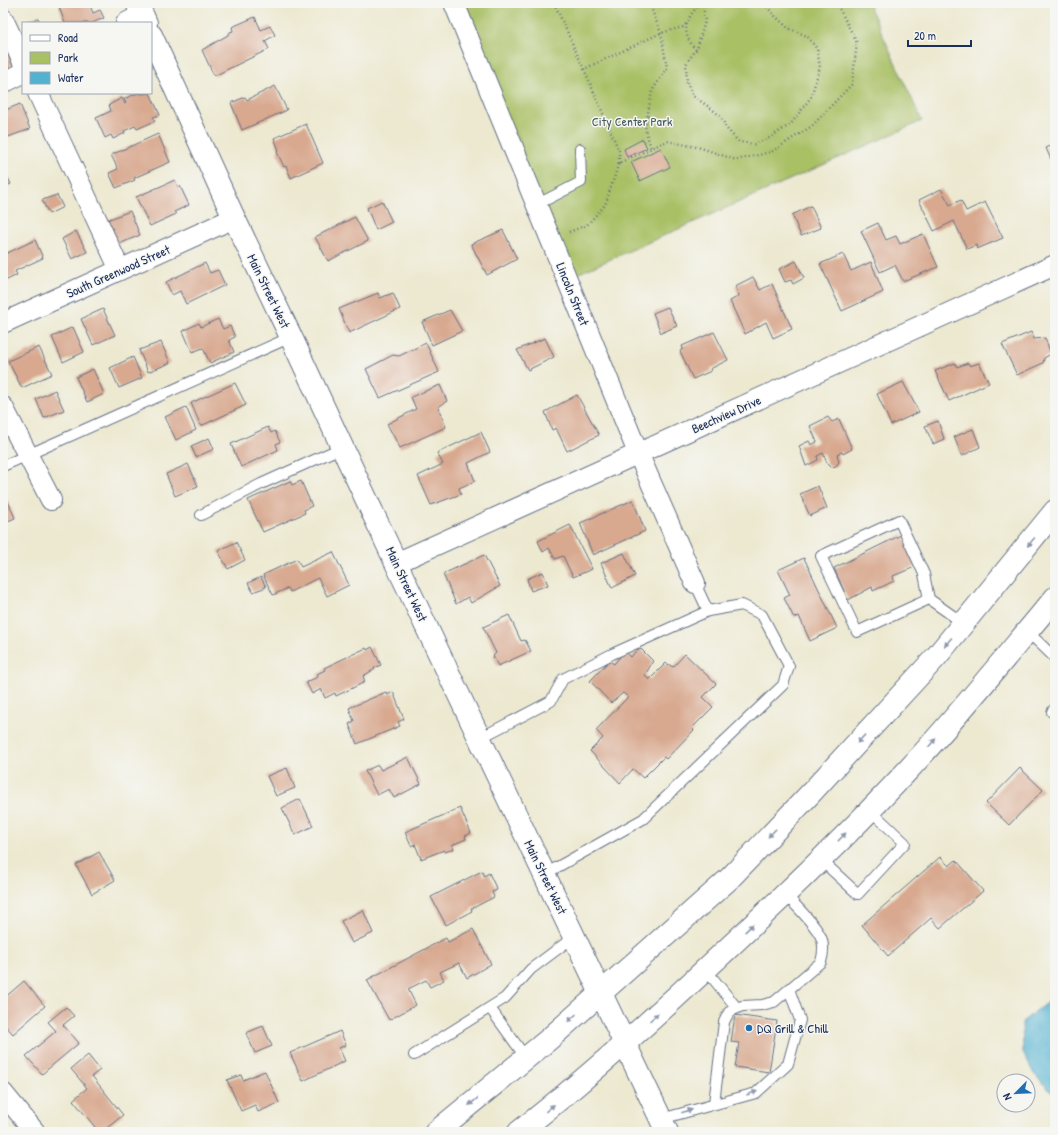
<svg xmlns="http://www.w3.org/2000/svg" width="1058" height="1135" viewBox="0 0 1058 1135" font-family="'Patrick Hand',sans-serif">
	<rect width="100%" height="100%" fill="#f6f6f2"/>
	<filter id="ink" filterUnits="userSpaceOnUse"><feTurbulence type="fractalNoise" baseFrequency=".025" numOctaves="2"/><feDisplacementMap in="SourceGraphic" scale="8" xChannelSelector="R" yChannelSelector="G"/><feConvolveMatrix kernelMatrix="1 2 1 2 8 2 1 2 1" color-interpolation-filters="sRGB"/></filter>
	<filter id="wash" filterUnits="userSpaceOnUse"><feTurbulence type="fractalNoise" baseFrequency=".012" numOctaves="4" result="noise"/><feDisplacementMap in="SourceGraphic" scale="16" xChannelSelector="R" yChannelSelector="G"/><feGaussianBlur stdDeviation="0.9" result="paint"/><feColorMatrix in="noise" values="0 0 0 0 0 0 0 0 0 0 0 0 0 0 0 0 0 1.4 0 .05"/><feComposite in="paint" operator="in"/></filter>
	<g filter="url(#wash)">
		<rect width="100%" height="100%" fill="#ede9d1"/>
		<path fill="#a9c065" stroke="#627862" d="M460,3h408l54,118 -356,158z"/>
		<path fill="#52b2d0" stroke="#367097" d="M1055,996v100l-21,-22 -11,-21 -1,-31z"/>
		<g id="blocks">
			<path fill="#d8a88f" d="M69,3h20l4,10 7,-3 4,8 -12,5h-27l-6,-16z
				M255,17l6,13 9,-4 5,9 -10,6 4,8 -55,27 -12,-26 26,-15 2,-3 3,-1 -1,-4z
				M38,18l2,5h-14z
				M6,50l9,21 -12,6v-26z
				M275,86l12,24 -45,20 -11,-27 14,-6 2,3z
				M138,93l5,1 7,-1 10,22 -7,2 2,4 -18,8 -2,-3 -11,5 1,2 -12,6 -2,-4 -6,3 -9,-20 15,-7 -2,-6 13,-7 3,6 1,-1 -2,-4z
				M20,104l10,25 -22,8 -5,-13v-13z
				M306,124l17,39 -32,15 -5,-12 -2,1 -7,-15 2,-2 -5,-12z
				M158,134l12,28 -36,16 1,2 -19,8 -7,-15 9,-4 -7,-14z
				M643,139l4,9 -20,9 -3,-8z
				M1055,144v25l-9,-21z
				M661,148l9,19 -30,14 -9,-19z
				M3,168l8,16 -8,3z
				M175,180l3,7 2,-1 9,19 -15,7 2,2 -26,12 -14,-29z
				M941,189l9,16 11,-5 5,11 19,-9 18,36 -26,11 -1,-4 -9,4 -13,-28 -20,10 -15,-31z
				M57,195l6,12 -14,7 -7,-14z
				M382,201l10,21 -16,8 -9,-22z
				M811,206l10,22 -20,8 -9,-21z
				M130,211l10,24 -23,10 -10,-25z
				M355,217l13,24 -40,20 -13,-24z
				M878,223l8,17 10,-4 4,8 23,-10 15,33 -35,14 -8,-16 -15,7 -19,-41z
				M503,230l14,29 -30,16 -16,-31z
				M76,231l11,21 -15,7 -10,-20z
				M35,240l8,18 -28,13 2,4 -14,7v-27z
				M843,254l8,17 20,-9 12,30 -41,19 -22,-47z
				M796,261l8,17 -11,6 -2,-4 -6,2 -6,-13z
				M205,263l5,10 8,-3 7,15 -39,19 -6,-13 -8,4 -6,-13z
				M753,277l7,13 12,-6 20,45 -19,9 -7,-16 -21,12 -15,-33 9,-5 -4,-10z
				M378,293l2,5 13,-5 7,16 -51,24 -10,-24z
				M668,307l9,19 -16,7 -8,-20z
				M103,309l12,26 -22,10 -12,-26z
				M450,310l12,21 -30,14 -10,-23z
				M218,319l5,10 7,-3 5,11 -6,3 5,12 -24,11 -7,-15 -11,4 -9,-21 16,-8 2,4z
				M73,327l11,25 -21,10 -11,-25z
				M714,332l14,28 -18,9 1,2 -18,8 -13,-28 3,-2 -1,-3z
				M1031,332l3,7 11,-1 6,16 -7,4 -1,5 -26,12 -15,-31z
				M1055,335v13l-5,-11z
				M545,338l9,19 -26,13 -11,-20z
				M161,342l9,21 -22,9 -9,-22z
				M426,343l13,29 -59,26 -14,-29 27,-14 6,1z
				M39,347l13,27 -30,14 -14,-27z
				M133,357l9,21 -23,10 -9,-20z
				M955,363l2,4 11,-4 2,3 9,-3 10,20 -40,18 -14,-30z
				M93,369l11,25 -17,8 -11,-25z
				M903,382l16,30 -28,13 -14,-31z
				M235,383l11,22 -45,21 -10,-23z
				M440,385l7,16 -9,6 8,20 -46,21 -13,-24 29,-15 -5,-12z
				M55,390l9,20 -20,8 -8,-19z
				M577,395l22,40 -32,16 -11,-23 -4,2 -7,-18z
				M186,407l10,23 -20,10 -11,-23z
				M828,417l4,5 7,-3 13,30 -9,5 -1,-2 -5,2 2,8 -3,4 -5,1 -4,-4 -4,-10 -6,3 1,4 -12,6 -7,-20 10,-5 2,4 6,-3 -7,-16z
				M938,421l6,18 -11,5 -8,-18z
				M268,427l3,6 4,-2 5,11 -4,2 2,6 -37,17 -10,-23z
				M973,429l7,18 -18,9 -8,-19z
				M481,432l9,20 -22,11 7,18 -16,7 2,6 -30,11 -13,-29 25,-12 -6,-11z
				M209,438l5,11 -18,8 -5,-11z
				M188,464l10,22 -23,10 -9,-22z
				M290,481l2,4 9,-4 11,25 -8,4 1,3 -42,19 -15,-32z
				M818,486l9,22 -17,8 -10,-22z
				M7,499l8,19 -12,5v-23z
				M633,500l12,31 -52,24 -13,-32z
				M570,525l22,44 -19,8 -10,-21 -8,3 -6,-11 -6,4 -5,-11z
				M903,534l14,32 -24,10 1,5 -21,10 -1,-4 -24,13 -14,-32z
				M236,542l9,18 -17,9 -10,-18z
				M333,552l16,33 -22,11 -9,-18 -28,14 -2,-4 -15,7 -10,-20 34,-16 4,8z
				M624,553l11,23 -23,12 -11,-25z
				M484,555l16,31 -29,17 -3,-6 -12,7 -13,-30z
				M804,558l33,70 -27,13 -11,-25 -5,2 -10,-20 6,-3 -12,-25z
				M543,572l5,13 -17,6 -4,-12z
				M261,577l5,10 -13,5 -5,-9z
				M509,615l12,26 4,-1 6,11 -33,15 -5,-10 3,-3 -13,-26z
				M372,647l9,18 -7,3 1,1 -12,7 2,6 -29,14 -1,-3 -10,5 -4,-9 -9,5 -6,-12 12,-5 -1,-3 8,-4 -1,-2 42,-20 1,2z
				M641,649l12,12 -8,14 4,5 17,-17 7,4 12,-13 31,30 -13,13 10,10 -21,21 2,2 -28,29 -2,-2 -21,21 -10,-9 -13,14 -30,-32 13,-13 -7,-8 32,-33 -5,-4 -12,10 -21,-22 19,-20 5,3 11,-13 6,6 4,-5z
				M386,692l1,3 6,-3 11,27 -6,3 2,4 -43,18 -8,-20 5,-3 -5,-13z
				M408,757l13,27 -27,14 -5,-9 -12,6 -12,-24 13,-6 3,5z
				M287,768l8,20 -19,8 -9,-20z
				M1020,768l23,22 -34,35 -23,-22z
				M300,799l13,27 -18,9 -13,-27z
				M460,808l11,25 -6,3 1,3 -14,6 2,4 -9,3 -1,-2 -23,9 -6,-15 -4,2 -6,-14z
				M99,852l16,28 -23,14 -16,-29z
				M940,857l9,9 7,-6 27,31 -43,37 -9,-10 -43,38 -26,-31z
				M482,871l2,5 5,-3 8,17 -5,2 2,5 -23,12 1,2 -26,14 -15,-28z
				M363,910l10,23 -21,10 -11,-22z
				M473,929l18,35 -24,14 -8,-15 -19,9 4,8 -14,7 -4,-7 -18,9 8,16 -27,15 -22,-40 79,-42 2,4z
				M24,981l21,25 -32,28 -10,-11v-24z
				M66,1007l8,9 -11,9 16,18 -37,31 -16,-18 30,-25 -8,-9z
				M735,1015l42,6 -8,51 -34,-5 4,-24 -8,-1z
				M263,1026l9,20 -17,7 -9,-20z
				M340,1031l6,14 -7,3 6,13 -42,20 -13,-28z
				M88,1055l12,15 -8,6 31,39 -21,17h-3l-26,-32 14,-12 -16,-19z
				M265,1071l14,32 -21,9 -3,-7 -14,6 -14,-31 14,-5 2,5z
				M168,1126l5,6h-12z"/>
		</g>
	</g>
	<g filter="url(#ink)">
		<use href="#blocks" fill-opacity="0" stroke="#647086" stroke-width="1"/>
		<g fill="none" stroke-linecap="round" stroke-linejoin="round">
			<g stroke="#647086" stroke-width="12">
				<path id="service" d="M536,205l45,-23 -1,-33
					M3,466l288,-129
					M201,515l60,-31 82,-37
					M695,583l13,28
					M929,599l-5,-25 -25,-54 -78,36 36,76 72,-33 34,24
					M1027,631l28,27
					M1052,712l3,-4
					M480,738l71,-37 12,-22 49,-25 96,-43 34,-6 20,10 27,51 -6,19 -140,134 -98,55
					M821,860l37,34 47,-51 -35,-33
					M706,970l31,38
					M490,1008l36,50
					M414,1055l91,-57 26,-29 44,-33
					M714,1103l10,-81 5,-10 13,-6 20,-1 12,-3 47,-40c2,-7 3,-15 1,-22 -3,-12 -27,-35 -37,-46
					M661,1119l95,-26 32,-29 12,-44 -11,-31"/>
			</g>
			<g stroke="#647086" stroke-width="22">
				<path id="minor" d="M454,3l184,450 57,130
					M3,19l20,43
					M126,23l16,-8
					M3,83l20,-10
					M38,93l82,177
					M3,323l231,-105
					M3,407l48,93
					M396,563l659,-298
					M3,1093l32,39"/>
			</g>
			<g stroke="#647086" stroke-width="24">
				<path id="secondary" d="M137,3l9,20
					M151,35l83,183 57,119 105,226 271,569"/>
			</g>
			<g stroke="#647086" stroke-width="24">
				<path id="primary" d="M436,1132l112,-92 181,-161 81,-85 126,-137 119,-146
					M519,1132c84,-66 162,-139 239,-212 52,-49 103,-99 151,-151 51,-55 98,-114 146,-171"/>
			</g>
			<path stroke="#647086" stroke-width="2.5" stroke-dasharray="1 3" stroke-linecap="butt" d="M554,3l30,66
				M649,3l12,30 6,35 -15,23 -7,38 6,19
				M703,3l2,18 -8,27 -11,16 1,19 6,13 19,13 10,9 4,10 13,14 15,2 15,-6 22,-14 20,-27 9,-30 -3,-18 -10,-13 -19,-8 -15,-14 -9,-11
				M696,50c-16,-18 -11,-31 5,-47
				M619,163v-12l-35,-82 77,-36 22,-6 3,-3
				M569,232l18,-7 18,-20 14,-42 48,-22 34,7 35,12 35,-8 41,-26 40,-42 5,-41 -17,-33 -7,-7"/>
			<use href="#service" stroke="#fff" stroke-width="10"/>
			<use href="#minor" stroke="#fff" stroke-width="20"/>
			<use href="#secondary" stroke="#fff" stroke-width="22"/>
			<use href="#primary" stroke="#fff" stroke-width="22"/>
		</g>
		<defs><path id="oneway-solid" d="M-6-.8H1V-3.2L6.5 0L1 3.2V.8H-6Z"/></defs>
		<g fill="#8d97ae">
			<use href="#oneway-solid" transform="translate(1031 542) rotate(130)"/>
			<use href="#oneway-solid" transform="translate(948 642) rotate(130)"/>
			<use href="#oneway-solid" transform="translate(861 739) rotate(133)"/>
			<use href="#oneway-solid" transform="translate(932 743) rotate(-49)"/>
			<use href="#oneway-solid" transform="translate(772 833) rotate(134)"/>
			<use href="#oneway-solid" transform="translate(842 837) rotate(-46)"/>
			<use href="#oneway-solid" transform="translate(749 928) rotate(-44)"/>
			<use href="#oneway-solid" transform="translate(654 1017) rotate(-42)"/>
			<use href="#oneway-solid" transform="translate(572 1018) rotate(138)"/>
			<use href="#oneway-solid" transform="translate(752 1093) rotate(-19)"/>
			<use href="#oneway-solid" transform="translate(473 1102) rotate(141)"/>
			<use href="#oneway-solid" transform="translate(550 1108) rotate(-39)"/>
			<use href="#oneway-solid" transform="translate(687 1111) rotate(-16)"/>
		</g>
	</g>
	<circle fill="#1f6fb2" stroke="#f6f6f2" stroke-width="1.5" cx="749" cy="1028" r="4"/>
	<g text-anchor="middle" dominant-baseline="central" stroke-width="3" stroke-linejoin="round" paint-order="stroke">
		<g font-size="13" fill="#465a60" stroke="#f6f6f2">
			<text x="632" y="121">City Center Park</text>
		</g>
		<g font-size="13" fill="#1b2f5e" stroke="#f6f6f2">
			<text transform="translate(118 271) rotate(-24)">South Greenwood Street</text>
			<text transform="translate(269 291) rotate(64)">Main Street West</text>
			<text transform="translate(573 294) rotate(68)">Lincoln Street</text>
			<text transform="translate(726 414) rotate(-24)">Beechview Drive</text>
			<text transform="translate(407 584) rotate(65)">Main Street West</text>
			<text transform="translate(546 877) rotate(64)">Main Street West</text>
		</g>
		<g font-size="13" fill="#1b2f5e" stroke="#f6f6f2" text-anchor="start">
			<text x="757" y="1028">DQ Grill &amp; Chill</text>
		</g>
	</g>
	<rect width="1058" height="1135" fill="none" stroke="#f6f6f2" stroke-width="16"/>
	<rect x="22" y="22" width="130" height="72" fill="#f6f6f2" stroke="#9ea6b7"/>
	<rect x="30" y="35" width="20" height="6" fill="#ffffff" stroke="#9ea6b7"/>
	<text x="58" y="42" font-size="12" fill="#1b2f5e">Road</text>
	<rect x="30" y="52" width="20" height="12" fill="#a9c065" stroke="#9ea6b7"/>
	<text x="58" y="62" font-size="12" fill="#1b2f5e">Park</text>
	<rect x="30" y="72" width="20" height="12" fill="#52b2d0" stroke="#9ea6b7"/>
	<text x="58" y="82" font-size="12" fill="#1b2f5e">Water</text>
	<g transform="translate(1016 1093) rotate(246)"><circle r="19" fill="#f6f6f2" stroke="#9ea6b7"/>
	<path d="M0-3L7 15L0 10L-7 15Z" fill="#1f6fb2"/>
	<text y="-6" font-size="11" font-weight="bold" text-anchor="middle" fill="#1b2f5e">N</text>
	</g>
	<path d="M908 40v6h63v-6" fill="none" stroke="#1b2f5e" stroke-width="2"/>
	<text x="914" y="40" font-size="12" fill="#1b2f5e" stroke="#f6f6f2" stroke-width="3" paint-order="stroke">20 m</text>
</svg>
